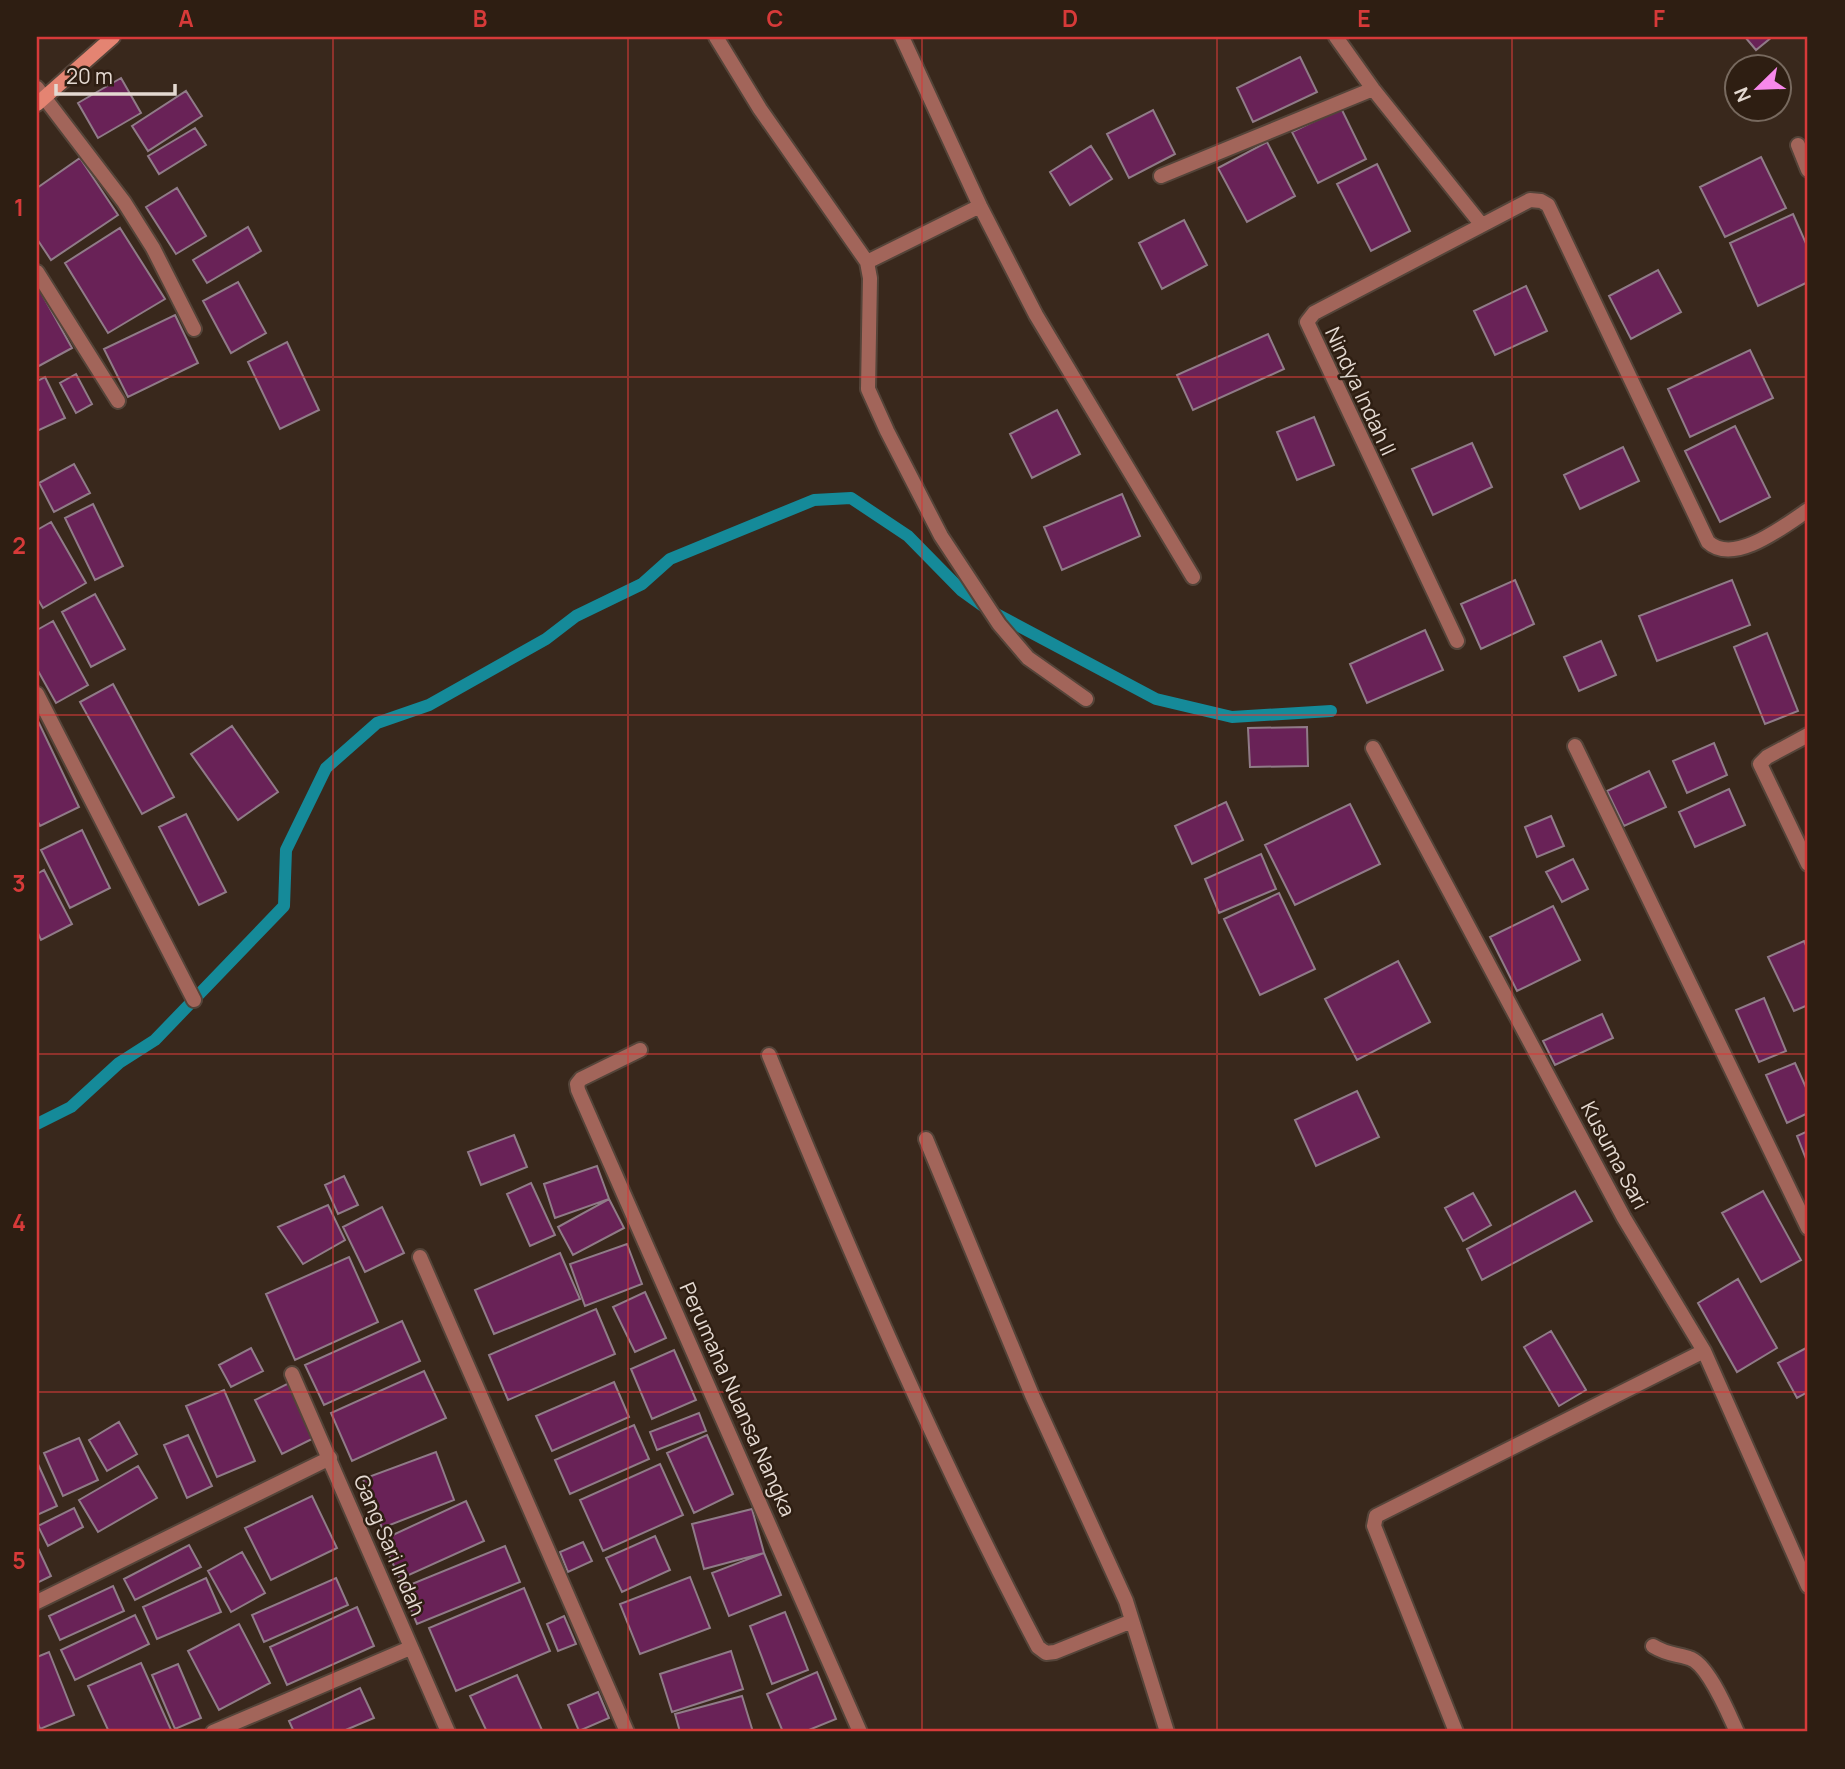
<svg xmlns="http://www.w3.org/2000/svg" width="1845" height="1769" viewBox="0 0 1845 1769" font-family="Manrope,sans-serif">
	<rect width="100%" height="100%" fill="#39281c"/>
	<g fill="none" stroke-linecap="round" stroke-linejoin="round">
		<path stroke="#158a99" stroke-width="12" d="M37,1124l34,-17 48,-44 36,-23 129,-134 2,-56 40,-82 51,-45 52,-18 117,-66 30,-23 66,-32 28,-25 144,-59 37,-2 57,38 54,55 25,18 169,90 76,18 99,-6"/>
	</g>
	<path fill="#692257" stroke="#907b88" stroke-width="2" d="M1745,37h27l-16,13z
		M1300,57l17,35 -64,30 -16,-34z
		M121,78l20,35 -43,25 -20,-35z
		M186,91l16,25 -54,35 -16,-25z
		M1341,108l25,51 -48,24 -26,-51z
		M1153,110l22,44 -46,24 -22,-44z
		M195,128l11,17 -47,29 -11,-18z
		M1267,142l28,54 -48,26 -29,-54z
		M1091,146l21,33 -42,26 -20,-33z
		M1761,157l25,51 -61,29 -25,-50z
		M80,158l38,57 -67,45 -14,-21v-51z
		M1377,164l33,67 -39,20 -34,-67z
		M177,188l29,48 -30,18 -30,-47z
		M1793,214l15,34v34l-50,24 -28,-63z
		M1184,220l23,45 -45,24 -23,-46z
		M248,227l13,24 -54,32 -14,-23z
		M120,228l45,71 -57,34 -43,-70z
		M1658,270l23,42 -50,27 -22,-43z
		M238,282l28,51 -35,20 -28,-52z
		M37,285l35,63 -35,19z
		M1526,286l21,45 -52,24 -21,-44z
		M175,315l23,48 -70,34 -24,-48z
		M1268,334l16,35 -91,41 -16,-35z
		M287,342l32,68 -39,19 -32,-67z
		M1750,350l23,48 -83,39 -22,-48z
		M76,374l16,30 -16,9 -16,-30z
		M45,377l20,41 -28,13v-50z
		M1057,410l23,44 -48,24 -22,-44z
		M1314,417l20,48 -37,15 -20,-48z
		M1735,426l35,71 -50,25 -35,-71z
		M1472,443l20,44 -59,28 -21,-46z
		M1623,447l16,34 -59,28 -16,-34z
		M74,464l16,29 -36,19 -15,-29z
		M1122,494l18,42 -78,34 -18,-43z
		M93,504l30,62 -28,14 -30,-62z
		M51,522l35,61 -43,25 -6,-10v-68z
		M1515,580l19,44 -53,25 -20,-45z
		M1732,580l18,45 -93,36 -18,-45z
		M95,594l30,55 -34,18 -29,-55z
		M53,621l35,64 -32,18 -19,-34v-39z
		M1425,630l18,40 -76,33 -17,-39z
		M1767,633l31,78 -33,13 -31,-77z
		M1601,641l15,34 -37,16 -15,-34z
		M113,684l61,113 -32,17 -62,-112z
		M37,719l42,88 -39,19 -3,-6z
		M232,726l46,66 -40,28 -47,-66z
		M1307,727l1,39 -58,1 -2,-39z
		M1714,743l13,32 -40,18 -14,-32z
		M1649,771l17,36 -42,19 -17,-35z
		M1729,789l16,36 -50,22 -16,-35z
		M1226,802l17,38 -51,24 -17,-38z
		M1350,804l30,60 -85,41 -30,-60z
		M186,814l40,78 -27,13 -40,-78z
		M1551,816l13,30 -27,11 -12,-30z
		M82,830l28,58 -40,20 -29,-58z
		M1261,854l15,35 -57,24 -14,-34z
		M1573,859l15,30 -26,13 -16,-30z
		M44,870l28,54 -31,16 -4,-9v-57z
		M1279,893l36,76 -55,26 -36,-76z
		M1553,906l27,54 -63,31 -27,-54z
		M1804,941l4,9v55l-14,6 -26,-54z
		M1398,961l32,61 -73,38 -32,-61z
		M1764,998l22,53 -27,11 -23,-52z
		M1602,1014l11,24 -58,27 -12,-24z
		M1795,1063l13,29v21l-21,10 -21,-48z
		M1357,1091l22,46 -63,29 -21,-46z
		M1808,1131v33l-11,-28z
		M514,1135l13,32 -46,18 -13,-33z
		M597,1166l12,33 -54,19 -11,-34z
		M344,1176l14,29 -20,9 -13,-29z
		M531,1183l24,52 -25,11 -23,-52z
		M1575,1191l17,30 -110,59 -15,-31z
		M1763,1191l38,69 -40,22 -39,-69z
		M1473,1193l18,32 -28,16 -18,-33z
		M609,1199l15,29 -51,27 -15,-28z
		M328,1205l17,35 -42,24 -25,-37z
		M382,1207l22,46 -39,19 -22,-45z
		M627,1244l15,40 -57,22 -15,-42z
		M560,1253l20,46 -86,35 -19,-44z
		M349,1257l29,65 -83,38 -29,-66z
		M1738,1279l39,69 -40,24 -39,-69z
		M645,1292l21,46 -31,14 -22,-45z
		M596,1309l19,45 -107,46 -19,-45z
		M402,1321l18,40 -96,44 -19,-40z
		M1551,1331l35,59 -27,16 -35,-59z
		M1808,1347v45l-11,6 -19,-35z
		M251,1348l12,23 -32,16 -12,-22z
		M674,1350l22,50 -44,19 -21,-50z
		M424,1371l22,47 -94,43 -21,-48z
		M614,1382l15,35 -77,34 -16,-35z
		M289,1383l27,54 -34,17 -27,-54z
		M224,1390l31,71 -38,16 -31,-71z
		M699,1413l7,18 -49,19 -7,-18z
		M119,1422l18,32 -30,17 -18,-31z
		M634,1425l15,34 -79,35 -15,-34z
		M188,1435l24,51 -25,12 -23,-53z
		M707,1435l26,59 -39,19 -27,-60z
		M79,1438l19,42 -35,16 -19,-43z
		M436,1452l18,48 -72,28 -19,-49z
		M37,1462l20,44 -20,9z
		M660,1464l23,51 -80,36 -23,-51z
		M138,1466l19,32 -59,34 -19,-32z
		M312,1496l25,52 -66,32 -26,-52z
		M466,1501l18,40 -84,38 -18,-39z
		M74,1508l9,19 -35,19 -10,-20z
		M752,1509l12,44 -60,16 -12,-45z
		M655,1536l15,34 -48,22 -16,-34z
		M583,1542l9,19 -24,11 -8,-20z
		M189,1545l12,22 -66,33 -11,-21z
		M37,1546l14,30 -14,7z
		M505,1546l15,36 -103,42 -15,-36z
		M242,1552l23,41 -34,19 -23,-41z
		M764,1553l17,42 -52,21 -17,-43z
		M690,1577l20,51 -70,26 -20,-50z
		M206,1578l15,34 -64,27 -14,-32z
		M336,1578l12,27 -84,37 -12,-27z
		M113,1586l11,25 -64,29 -11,-24z
		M524,1588l26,63 -94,40 -27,-63z
		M357,1607l17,39 -87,39 -17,-38z
		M785,1612l23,58 -36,14 -22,-58z
		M135,1615l14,29 -74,36 -14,-30z
		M564,1616l12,28 -18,7 -11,-27z
		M239,1624l31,59 -51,27 -31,-59z
		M731,1651l12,38 -71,23 -12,-38z
		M49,1652l25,63 -34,14 -3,-9v-63z
		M141,1663l31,69h-63l-21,-46z
		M178,1664l23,54 -26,11 -23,-54z
		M817,1672l19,47 -32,13h-21l-16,-38z
		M517,1675l25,55 -55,2 -17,-36z
		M360,1688l14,30 -33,14h-47l-5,-11z
		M598,1692l11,26 -30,13 -11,-26z
		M742,1696l11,36h-73l-5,-18z"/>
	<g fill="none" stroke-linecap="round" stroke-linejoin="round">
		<g stroke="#544439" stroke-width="18">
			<path id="street" d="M716,37l44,72 107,153 3,16 -2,111 19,42 54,105 58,88 29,34 58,41
				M902,37l78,169 56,109 157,262
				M1336,37l37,52 108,135
				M37,88l87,114 29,46 41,81
				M1798,145l10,25
				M1161,176l212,-87
				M867,262l113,-56
				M37,272l81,129
				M1457,641l-150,-319 7,-9 216,-113 11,1 7,4 160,337c26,24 76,-16 100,-32
				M37,694l157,306
				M1808,735l-41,22 -7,7 48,100
				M1575,746l233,482
				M1373,748l251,470 80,133 104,235
				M640,1050l-59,29 -4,5 1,6 282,642
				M769,1055c82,201 168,400 269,592l8,6 9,-1 77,-31
				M926,1139l106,256 94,206 41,131
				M420,1257l207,475
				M292,1374l156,358
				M37,1602l293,-144
				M1653,1646c15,9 20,7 36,12 19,5 40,57 48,74
				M213,1732l197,-84
				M1456,1732l-82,-206 2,-10 328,-165"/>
		</g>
		<g stroke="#544439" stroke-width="18">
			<path id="secondary" d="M37,104l76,-67"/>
		</g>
		<use href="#street" stroke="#a2655a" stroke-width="14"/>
		<use href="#secondary" stroke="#e48472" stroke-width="14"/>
	</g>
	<path fill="none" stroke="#d73a39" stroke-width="2" stroke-opacity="0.55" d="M333,37v1695M628,37v1695M922,37v1695M1217,37v1695M1512,37v1695M37,377h1771M37,715h1771M37,1054h1771M37,1392h1771"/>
	<g text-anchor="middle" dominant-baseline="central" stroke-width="5" stroke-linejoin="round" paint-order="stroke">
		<g font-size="21" fill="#e4d9d1" stroke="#2e1e12">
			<text transform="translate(1361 391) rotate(65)">Nindya Indah II</text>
			<text transform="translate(1615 1155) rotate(62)">Kusuma Sari</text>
			<text transform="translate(738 1399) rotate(66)">Perumaha Nuansa Nangka</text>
			<text transform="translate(390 1545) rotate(67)">Gang Sari Indah</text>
		</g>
	</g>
	<rect width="1845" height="1769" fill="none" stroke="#2e1e12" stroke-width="77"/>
	<g transform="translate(1758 88) rotate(247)"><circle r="33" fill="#2e1e12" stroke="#77695e" stroke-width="2"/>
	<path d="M0-5L12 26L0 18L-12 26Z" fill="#f788eb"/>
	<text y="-10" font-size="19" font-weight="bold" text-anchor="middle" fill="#e4d9d1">N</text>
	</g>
	<path d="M56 84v10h119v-10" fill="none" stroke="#e4d9d1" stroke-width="3.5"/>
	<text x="66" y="84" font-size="21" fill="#e4d9d1" stroke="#2e1e12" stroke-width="5" paint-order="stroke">20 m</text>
	<rect x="38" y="38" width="1768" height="1692" fill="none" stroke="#d73a39" stroke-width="2.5"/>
	<g font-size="23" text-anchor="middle" font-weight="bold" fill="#d73a39">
		<text x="186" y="27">A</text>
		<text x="480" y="27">B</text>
		<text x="775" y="27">C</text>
		<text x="1070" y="27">D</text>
		<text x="1364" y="27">E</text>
		<text x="1659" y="27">F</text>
		<text x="19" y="216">1</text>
		<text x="19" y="554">2</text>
		<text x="19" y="892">3</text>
		<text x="19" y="1231">4</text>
		<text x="19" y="1569">5</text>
	</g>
</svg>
